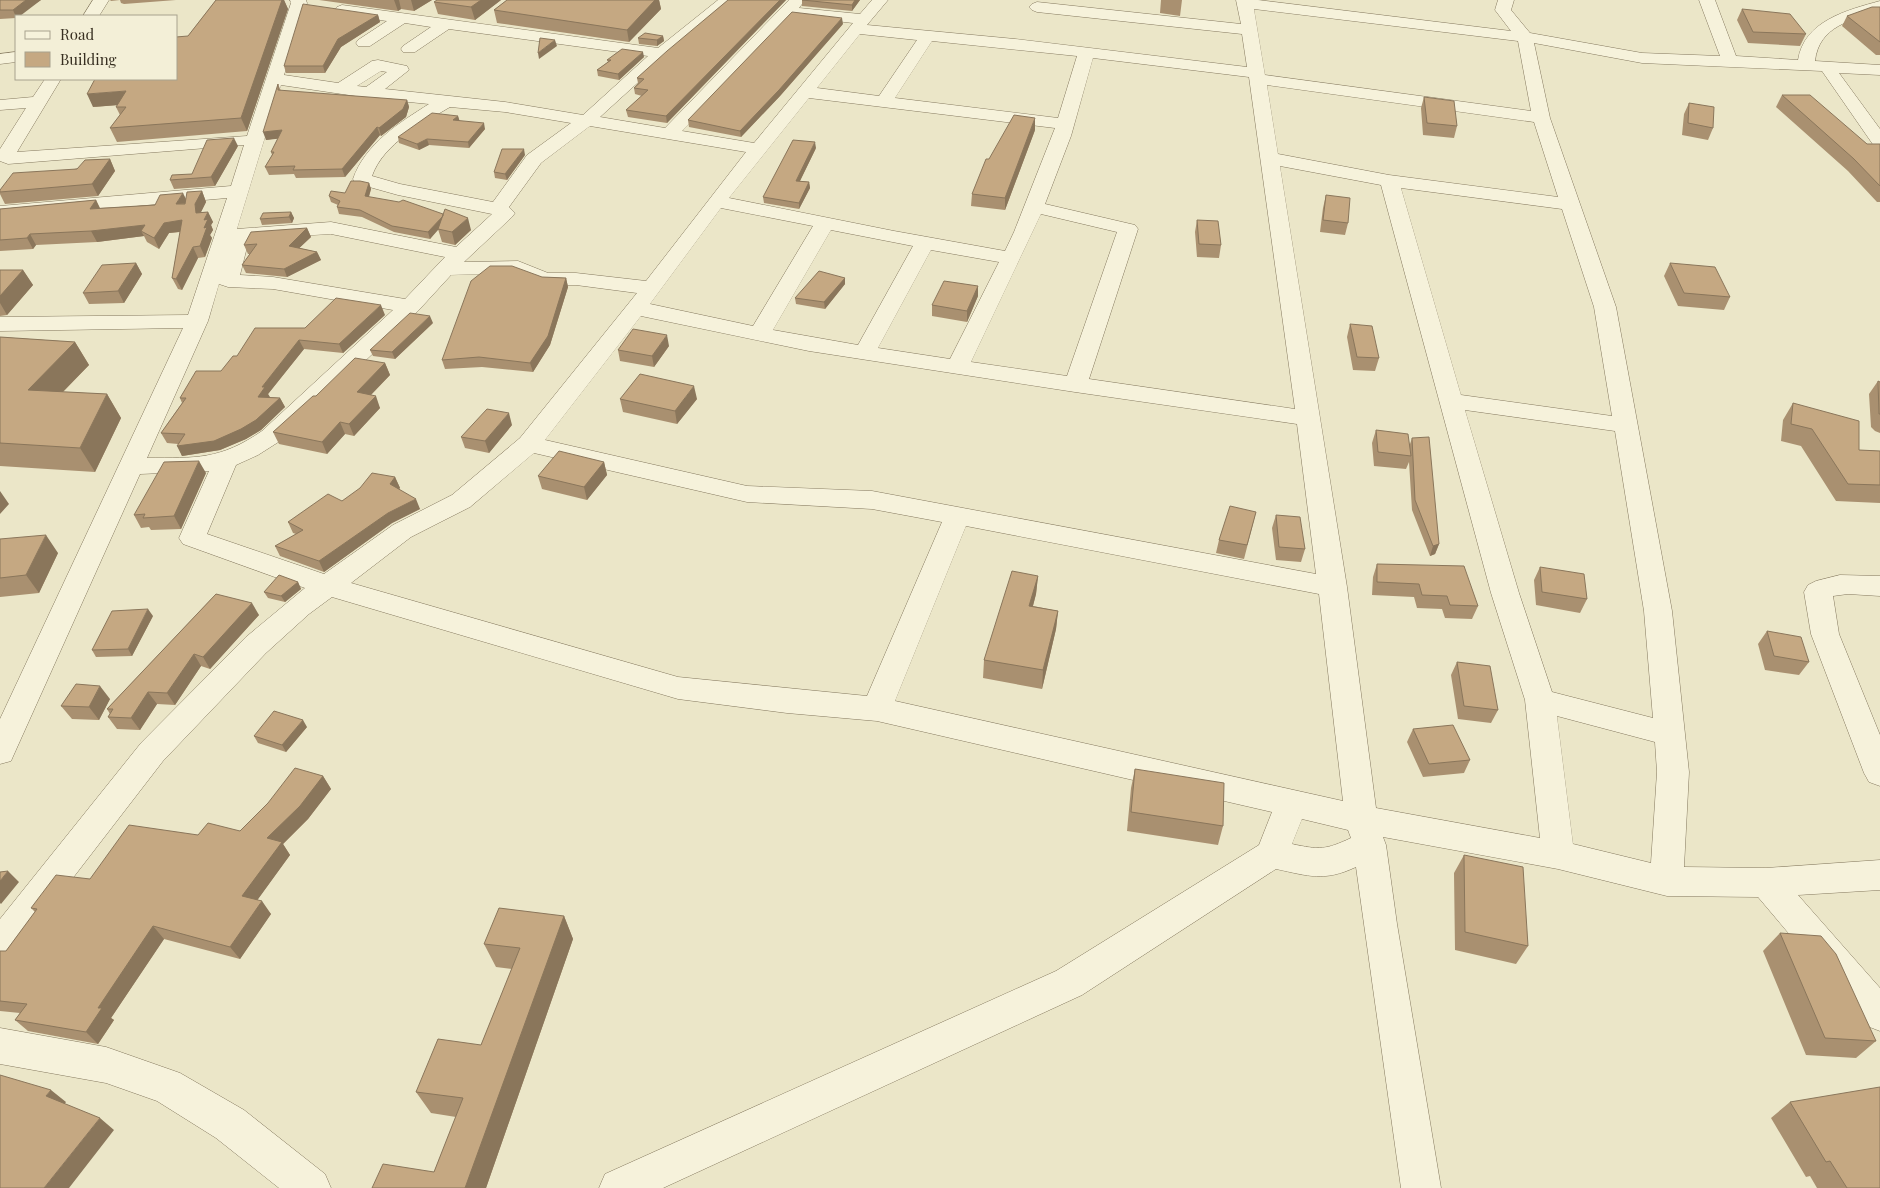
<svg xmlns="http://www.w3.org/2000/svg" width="1880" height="1188" viewBox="0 0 1880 1188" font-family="'Playfair Display',serif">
	<rect width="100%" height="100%" fill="#ebe6c8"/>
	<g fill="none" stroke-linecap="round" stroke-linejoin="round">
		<g stroke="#85795f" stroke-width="1">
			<path id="minor" d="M93,0h16l-10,16h-16z
				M290,0h16l1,3 -23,72 54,8 34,-22 6,-1 29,6 2,4 -24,19 120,13 78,13 65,-59 -199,-27 -34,23h-12l-2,-3 2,-3 28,-19 -26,-4 -35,23h-12l-2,-3 2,-3 29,-19 -45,-6 -5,-2 -3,-3 3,-3 5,-2 316,43 60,-48h17l-68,56 -67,61 65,11 124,-128h16l-6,8 61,6 12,-14h16l-21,25 148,14 232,28 -5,-33 -205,-22 -5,-2 -3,-3 3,-3 5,-2 204,22 -5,-24h22l253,31 -16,-21 3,-10h16l-3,10 19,23 112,20 78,3 -21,-56h16l21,56 62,4c6,-39 49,-50 82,-59v10c-29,9 -61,15 -65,50l65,4v10l-41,-2 41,56v18l-6,-1 -52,-75 -180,-8 -108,-20 16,75 66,189 56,304 17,161 -5,95 82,1 114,-8v30l-82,5 82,93v43l-13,-5 -109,-129 -91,-1 -109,-27 -175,-32 3,8 11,79 44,264h-40l-45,-321c-32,15 -47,9 -80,2l-194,126 -419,193h-64l6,-14 451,-203 203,-126 13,-33 -395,-91 -90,-8 -109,-14 -346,-102 -23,17 -43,39 -103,108 -151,196 -12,5v-43l141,-176 105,-106 59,-49 -122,-44 -4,-6 30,-67 -69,3 -125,278 -4,9 -11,3v-45l183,-391 -183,3v-14l188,-2 39,-117 -227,20v-12l231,-20 13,-41 -236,19 -8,-3v-12l26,-41 -26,2v-10l33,-3 12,-18h16l-44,73 230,-16 44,-133zM1254,9l264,32 13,70 -266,-36zM792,16l61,7 -99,120 -72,-12zM860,34l57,6 -38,56 -62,-8zM932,41l145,15 -19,62 -163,-20zM1093,58l156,19 46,332 -206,-30 49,-150 -3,-4 -90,-21 26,-68zM381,71l6,1 -21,15 -9,-1zM281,85l88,13 60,6c-30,19 -64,40 -76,75l2,4 43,12 94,19 -36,33 -125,-25 -94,7zM1267,85l267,37 24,75 -169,-22 -111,-21zM809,98l246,30 -41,104 -9,19 -111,-20 -165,-33zM450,107l55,5 66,11 -44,32 -34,47 -93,-18 -28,-8c11,-32 51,-53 78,-69zM590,126l156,26 -100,129 -70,-8h-28l-30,-12 -54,1 48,-45 3,-4 -6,-6 32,-44zM1280,166l101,19 110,408 34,107 15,138 -164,-30 -29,-221zM1401,188l161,21 32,98 18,109 -151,-21zM721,208l92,18 -60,100 -103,-22zM1041,214l76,18 -50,144 -96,-14zM831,230l82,16 -55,99 -85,-15zM331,234l114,23 -40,42 -132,-22 -33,-2 9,-36zM931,250l68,12 -49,97 -72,-11zM515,273l30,12h31l61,8 -117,145 -68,57 -59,30 -69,49 -117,-40 29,-69 22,-10 22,-14 138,-130 33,-36zM219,284l9,3 45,2 120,21 -131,121c-42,29 -66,27 -115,27l61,-137zM641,316l168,35 266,41 222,32 19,150 -444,-83 -125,-5 -202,-46zM1465,410l150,21 29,180 9,107 -101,-26 -33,-99zM534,453l213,49 125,7 70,13 -75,174 -189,-19 -327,-94 60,-46 59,-30zM966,526l353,68 24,207 -448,-100zM1557,716l98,26 2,30 -6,91 -78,-19zM1302,819l46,11 3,8c-26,12 -31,12 -59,6z
				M16,52v10l-16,2v-10z
				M1840,575l40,1v20l-32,-2 -15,2 6,38 41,101v51l-11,-4 -5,-9 -53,-139 -7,-42 4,-7 8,-4z
				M0,1028l106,19 74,26 64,37 81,64 6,14h-52l-63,-50 -59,-37 -51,-18 -106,-19z"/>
		</g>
		<use href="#minor" fill="#f6f2db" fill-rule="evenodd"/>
	</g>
	<path fill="#a99070" d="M0,0h41l-25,16v2l-16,1z
		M110,0h66l-52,4 -3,-1 -1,-3 -9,1z
		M216,0h68l4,9 -41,122 -130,11 -7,-14 10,-13 -4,-8 1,-2 -24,2 83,-28 12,-43z
		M319,0h113l-18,11 -13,-2 -3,2z
		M501,0l-26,20 -37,-6 -4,-12z
		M507,0h152l2,9 -32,33 -132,-19 -3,-13z
		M728,0h58l-119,123 -39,-6 -2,-7 16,-14 -7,-2 -1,-6 4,-5 -1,-5z
		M802,0h58l-8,11 -50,-5z
		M1161,0h21l-2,16 -20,-3z
		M1880,7v48h-4l-34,-29 5,-10z
		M1742,9l64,25 -6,12 -52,-3 -11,-23z
		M378,15l2,7 -39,25 -16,26h-39l-2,-7z
		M843,24l-63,72 -39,41 -52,-10 -1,-7z
		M663,36l1,5 -7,5 -18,-2 -1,-6z
		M644,57l-25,23 -21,-4 -1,-6 11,-8 -1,-2z
		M278,84l3,7 126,9 2,7 -3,10 -25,19 -1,-1 -35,42 -49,1 -2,-4 -25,1 -4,-8 7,-12 -1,-3 7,-14 -12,2z
		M1782,95l85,49h13v58h-3l-29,-31 -72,-64z
		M1424,97l33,29 -3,12 -31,-3 -2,-27z
		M1689,103l24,25 -5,12 -26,-5 2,-21z
		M458,116l1,5 26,8 -16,19 -40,-3 -10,5 -20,-7 -1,-6z
		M1035,130l-30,80 -34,-4 1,-12 17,-35z
		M238,146l-23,40 -41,3 -4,-9 22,-6z
		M816,148l-16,33 9,1 1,6 -11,21 -35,-6 -1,-6z
		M525,155l-18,25 -12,-2 -1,-6z
		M110,159l5,12 -17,25 -93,8 -5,-10v-4z
		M369,183l2,6 -2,8 102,33 -16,15 -13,-3 -4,-13 -8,10 -36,-7 -32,-15 -23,-3 -2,-7 1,-2 -7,-3 -2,-6 16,-3z
		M202,191l4,11 -5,10h7l5,10 -2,3 2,5 -3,5 2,3 -7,19 -7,1 -16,32 -4,-1 -6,-11 8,-46 -11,1 -10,16 -12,-7 -3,-6 -47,6 -61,3 -3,4 -33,2v-42l96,-9 4,8 55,-3 31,-6z
		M1326,195l22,28 -3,12 -25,-3 3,-24z
		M291,212l3,6 -2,5 -30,2 -2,-6z
		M1197,220l24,25 -2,13 -22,-1 -2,-25z
		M307,228l4,9 -12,11 18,4 4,8 -34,17 -41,-4 -4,-8 8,-11h-2l-4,-9z
		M136,263l6,11 -18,29 -35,1 -6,-11z
		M1670,263l60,34 -6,13 -46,-4 -14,-30z
		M0,270h23l10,15 -26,30 -7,1z
		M542,277l24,1 2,9 -18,58 -17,27 -51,-5 -37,2 -3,-9z
		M845,278v6l-20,25 -29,-5 -1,-6z
		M978,286v10l-11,26 -35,-6v-11z
		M385,315l-42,38 -39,-4 -36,45 1,3 11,1 5,9 -24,23 -15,9 -26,11 -38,6 -4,-12 -11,-1 -6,-10 21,-30 -2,-5 41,-27 16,-15z
		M433,323l-38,36 -22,-3 -3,-6z
		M1350,324l29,34 -4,13 -22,-1 -6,-33z
		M0,337l75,5 14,23 -26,27 44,2 14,24 -26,54 -95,-6z
		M669,346l-15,21 -34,-6 -2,-11z
		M385,363l5,12 -19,20 9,13 -26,28 -9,-2 -18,20 -48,-10 -6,-12 43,-36z
		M1878,381l2,1v51l-5,-2 -4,-4 -2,-33z
		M620,399h77l-20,25 -54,-12z
		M1793,403l66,47 21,1v52l-44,-2 -35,-55 -20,-5 2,-21z
		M512,425l-23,28 -24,-5 -4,-11z
		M1376,430l34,14 2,-6 27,106 -4,10 -5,2 -18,-46 -3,-48 -3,7 -32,-3 -2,-23z
		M604,462l3,13 -20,25 -45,-11 -4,-13z
		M206,473l-25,56 -30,1 -2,-3 -8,1 -7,-13z
		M395,477l5,11 -1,1 21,20 -28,14 -68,49 -44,-16 -5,-10 21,-12 -3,-1 -5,-11 54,-21z
		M1256,512l-12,47 -28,-6 3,-13z
		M1276,515l29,34 -4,13 -25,-2 -4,-32z
		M0,539l58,14 -19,40 -39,4z
		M1377,564l101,42 -6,13 -27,-1 -3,-9 -25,-1 -3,-11 -42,-2 1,-18z
		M1540,567l47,32 -7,14 -44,-8 -2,-25z
		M1038,576l-2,18 -3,12 25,5 -2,18 -14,60 -59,-11 1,-18z
		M298,582l3,7 -16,13 -17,-4 -4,-6z
		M216,594l43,21 -49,54 -9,-3 -26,39 -18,-1 -17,26 -23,-1 -9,-12 2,-3 -3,-5z
		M153,616l-21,40 -36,1 -4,-7z
		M1767,631l42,31 -10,13 -34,-5 -7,-26z
		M1457,662l41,48 -7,13 -33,-4 -7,-44z
		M110,699l-11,21 -27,-1 -11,-13z
		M307,727l-21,25 -28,-9 -4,-7z
		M1413,729l57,31 -6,13 -41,4 -16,-35z
		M1135,769l88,57 -5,19 -91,-14 4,-43z
		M323,776l8,13 -23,30 -25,25 7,11 -33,45 14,14 -31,45 -76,-20 -53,79 3,2 -16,24 -70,-13 -13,-11 5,-7 -20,-2v-59l6,-1 29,-39 -4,-4 59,-29 108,-44 42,-4z
		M1464,855l64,91 -12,18 -61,-14 -1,-77z
		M564,916l9,23 -87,249h-114l62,-16 22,-55 -25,-4 -15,-21 65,-47 31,-76 -16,-2 -12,-23z
		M1780,933l96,108 -20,17 -50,-3 -43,-104z
		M1790,1102l90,86h-63l-7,-12 -4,1 -35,-59z"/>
	<path fill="#8a765b" d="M26,0h15l-21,16h-4v1l-3,-7z
		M282,0h2l4,9 -41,122 -6,-13z
		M394,0h5l2,9 -3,2z
		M411,0h21l-18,11z
		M481,0h20l-26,20 -4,-13z
		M655,0h4l2,9 -32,33 -2,-12z
		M780,0h6l-119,123 -1,-7z
		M855,0h5l-8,11v-6z
		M378,15l2,7 -39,25 -16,26 -2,-7 15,-27z
		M842,18l1,6 -63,72 -39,41 -1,-6z
		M663,36l1,5 -7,5v-6z
		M555,40l2,6 -18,13 -1,-6z
		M643,52l1,5 -25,23 -1,-6z
		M126,91l6,13 -39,3 -6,-13z
		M407,100l2,7 -3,10 -25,19 -2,-8z
		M458,116l2,6 -7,-2z
		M1035,118v12l-30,80v-12z
		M484,123l1,6 -16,19 -1,-6z
		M377,127l3,8 -35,42 -3,-8z
		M282,130l3,8 -19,2 -3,-8z
		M234,138l4,8 -23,40 -4,-9z
		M427,139l2,6 -10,5 -2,-6z
		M815,142l1,6 -19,39 -1,-6z
		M524,149l1,6 -18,25 -2,-6z
		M110,159l5,12 -17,25 -6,-12z
		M809,182l1,6 -11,21v-6z
		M369,183l2,6 -4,13 -2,-6z
		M202,191l4,11 -6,12 -4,-1 -1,-9z
		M183,193l5,10 -12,1z
		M96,200l5,11 -11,-2z
		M208,212l5,10 -2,3 2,5 -3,5 2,3 -7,19 -5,-11 4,-26z
		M291,212l3,6 -2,5 -3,-6z
		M444,215l2,6 -16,18 -2,-7z
		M468,218l3,12 -16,15 -3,-13z
		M182,220l5,11 -18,2 -10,16 -5,-11 10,-15z
		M145,225l-4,6 3,5 -47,6 -6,-11z
		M307,228l4,9 -19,18 -3,-9z
		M30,234l6,11 -3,4 -6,-11z
		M193,247l5,11 -16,32 -6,-11z
		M317,252l4,8 -34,17 -3,-8z
		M136,263l6,11 -18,29 -6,-12z
		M23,270l10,15 -26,30 -7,-12v-7z
		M566,278l2,9 -18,58 -17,27 -3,-9z
		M845,278v6l-20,25 -1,-7z
		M978,286v10l-11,26v-11z
		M381,305l4,10 -42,38 -4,-9z
		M430,316l3,7 -38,36 -3,-7z
		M667,335l2,11 -15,21 -2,-11z
		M299,340l5,9 -36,45 2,3 -7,10 -5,-10 4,-10z
		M75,342l14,23 -47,48 -14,-23z
		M385,363l5,12 -28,29 -5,-12z
		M694,386l3,13 -20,25 -2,-13z
		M107,394l14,24 -26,54 -15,-24z
		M376,396l4,12 -26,28 -5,-12z
		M280,398l5,9 -24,23 -15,9 -26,11 -38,6 -5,-10z
		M509,413l3,12 -23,28 -4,-12z
		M340,422l5,12 -18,20 -5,-12z
		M199,461l7,12 -25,56 -7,-13z
		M604,462l3,13 -20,25 -3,-13z
		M395,477l5,11 -6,6 -4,-10z
		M0,491l9,13 -9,10z
		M416,499l4,10 -28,14 -68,49 -5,-11 69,-48z
		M46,535l12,18 -19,40 -13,-18z
		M1439,544l-4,10 -5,2 3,-10z
		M1038,576l-2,18 -8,30 1,-18z
		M298,582l3,7 -16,13 -4,-6z
		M252,603l7,12 -49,54 -7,-12z
		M148,609l5,7 -21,40 -4,-7z
		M1058,611l-2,18 -14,60 1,-19z
		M194,654l7,12 -26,39 -8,-12z
		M100,686l10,13 -11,21 -10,-13z
		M148,692l9,12 -17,26 -9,-12z
		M303,720l4,7 -21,25 -4,-7z
		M323,776l8,13 -23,30 -25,25 7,11 -39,54 -9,-13 25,-58z
		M8,871l11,11 -18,22 -1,-1v-22z
		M262,901l9,13 -31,45 -10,-12z
		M564,916l9,23 -87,249h-21z
		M153,926l11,13 -53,79 3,2 -16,24 -12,-12 12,-24z
		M51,1090l15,12 -5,7 -15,-13z
		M100,1118l14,12 -45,58h-25z"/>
	<path fill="#c5a882" stroke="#8a765b" d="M0,0h26l-13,10h-13z
		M216,0h66l-41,118 -131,10 16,-21h-10l10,-16 -39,3 8,-15h81v-42l12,-1z
		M437,0h44l-10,7 -37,-5z
		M507,0h148l-28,30 -133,-20z
		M728,0h52l-114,116 -40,-6 22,-20 -14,-2 10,-9 -7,-1 30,-27z
		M802,0h53l-3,5z
		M303,4l75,11 -40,24 -15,27h-39z
		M1872,7h8v35l-33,-26z
		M1742,9l48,5 16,20 -53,-2z
		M792,12l50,6 -63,72 -39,41 -52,-11z
		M645,33l18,3 -6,4 -19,-2z
		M540,38l15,2 -17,13z
		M622,49l21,3 -25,22 -21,-4 14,-10h-4z
		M278,84v6l129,10 -4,9 -24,19 -2,-1 -35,42 -49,1 2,-4 -30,1 9,-15h-3l11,-22 -19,2z
		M1782,95h28l57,49h13v42l-26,-27z
		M1424,97l30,4 3,25 -30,-3z
		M1689,103l25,4 -1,21 -25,-5z
		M432,113l26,3 -5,4 31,3 -16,19 -41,-3 -10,5 -19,-7z
		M1014,115l21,3 -30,80 -33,-4 14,-35h3z
		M234,138l-23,39 -41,3 2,-5 20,-1 15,-34z
		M793,140l22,2 -19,39 13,1 -10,21 -36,-6z
		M502,149h22l-19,25 -11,-2z
		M110,159l-18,25 -92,8v-2l13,-17 64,-4 8,-9z
		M351,181h9l9,2 -4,13 34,6 4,-2 40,14v2l-15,16 -36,-6 -32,-16 -23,-3 3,-6 -11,-5 2,-5 14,2z
		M202,191l-7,13 1,9 12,-1 -4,8 4,-1 -4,9 3,-1 -7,19 -7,1 -17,32 -4,-1 10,-58 -18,3 -10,15 -13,-7 4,-6 -54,6 -61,3 -3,4 -27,2v-31l96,-9 -6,9 65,-4 5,-10 23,-2 -7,11h9l2,-12z
		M1326,195l24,3 -2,25 -25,-3z
		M445,209l23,9 -16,14 -14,-3z
		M291,212l-2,5 -29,2 3,-6z
		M1197,220l21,1 3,24 -22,-1z
		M307,228l-18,18 28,6 -33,17 -42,-4 15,-21 -13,1 7,-13z
		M136,263l-18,28 -35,2 19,-28z
		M1670,263l45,4 15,30 -46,-4z
		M490,266h22l30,11 24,1 -18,58 -18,27 -51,-6 -37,3 29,-79z
		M0,270h23l-23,26z
		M819,271l26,7 -21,24 -29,-4z
		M944,281l34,5 -11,25 -35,-6z
		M336,298l45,7 -42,39 -40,-4 -37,47h3l-7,10 22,1 -24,22 -15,9 -27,12 -37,5 8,-12 -24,-1 25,-35h-6l16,-27h25l12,-15h4l18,-28h50z
		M410,313l20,3 -38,36 -22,-2z
		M1350,324l22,2 7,32 -22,-1z
		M633,329l34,6 -15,21 -34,-6z
		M0,337l75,5 -47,48 79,4 -27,54 -80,-5z
		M355,358l30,5 -28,29 19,4 -27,28 -9,-2 -18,20 -49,-10 40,-36h3z
		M640,374l54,12 -19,25 -55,-12z
		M1878,381l2,1v32h-1z
		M1793,403l66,18v29l21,1v34l-32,-1 -36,-55 -21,-5z
		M487,409l22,4 -24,28 -24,-4z
		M1376,430l32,4 3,22 -33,-4z
		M1429,437l10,107 -6,2 -18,-46 -3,-62z
		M559,451l45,11 -20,25 -46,-11z
		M199,461l-25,55 -31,2 2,-4 -11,1 30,-53z
		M372,473l23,4 -5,7 26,15 -28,14 -69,48 -44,-15 28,-16 -15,-8 40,-28 14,7 18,-13z
		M1230,506l26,6 -9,33 -28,-5z
		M1276,515l24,2 5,32 -26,-2z
		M46,535l-20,40 -26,3v-39z
		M1377,564l87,2 14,40 -28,-1 -3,-9 -25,-1 -3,-11 -42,-2z
		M1540,567l44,7 3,25 -45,-7z
		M1012,571l26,5 -9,30 29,5 -15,59 -59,-10z
		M279,575l19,7 -17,14 -17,-4z
		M216,594l36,9 -49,54 -9,-3 -27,39 -19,-1 -17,26 -23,-1 5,-8h-6z
		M148,609l-20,40 -36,1 20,-39z
		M1767,631l34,6 8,25 -35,-6z
		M1457,662l33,4 8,44 -34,-4z
		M76,684l24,2 -11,21 -28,-1z
		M274,711l29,9 -21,25 -28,-9z
		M1453,725l17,35 -41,4 -16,-35z
		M295,768l28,8 -23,30 -33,32 15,4 -40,54 20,5 -32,46 -77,-21 -55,82h4l-16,24 -71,-12 12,-16 -27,-3v-50h6l31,-42 -6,-1 25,-33 34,4 39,-54 69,10 10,-12 32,8 28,-28z
		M1135,769l89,14 -1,43 -92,-14z
		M1464,855l59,12 5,79 -63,-14z
		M8,871l-8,10v-9z
		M499,908l65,8 -99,272h-93l11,-24 51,8 29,-74 -47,-6 22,-53 43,6 39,-97 -36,-4z
		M1780,933l41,3 15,18 40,87 -51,-3z
		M0,1075l51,15 -5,6 54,22 -56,70h-44z
		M1880,1087v101h-33l-17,-27 -4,1 -36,-60z"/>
	<rect x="15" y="15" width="162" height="65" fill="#f3efd7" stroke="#a8a28e"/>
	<rect x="25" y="31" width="25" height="8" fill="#f6f2db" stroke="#a8a28e"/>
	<text x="60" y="40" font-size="15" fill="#372f21">Road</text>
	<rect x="25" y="52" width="25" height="15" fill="#c5a882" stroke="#a8a28e"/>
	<text x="60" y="65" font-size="15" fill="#372f21">Building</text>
</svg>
